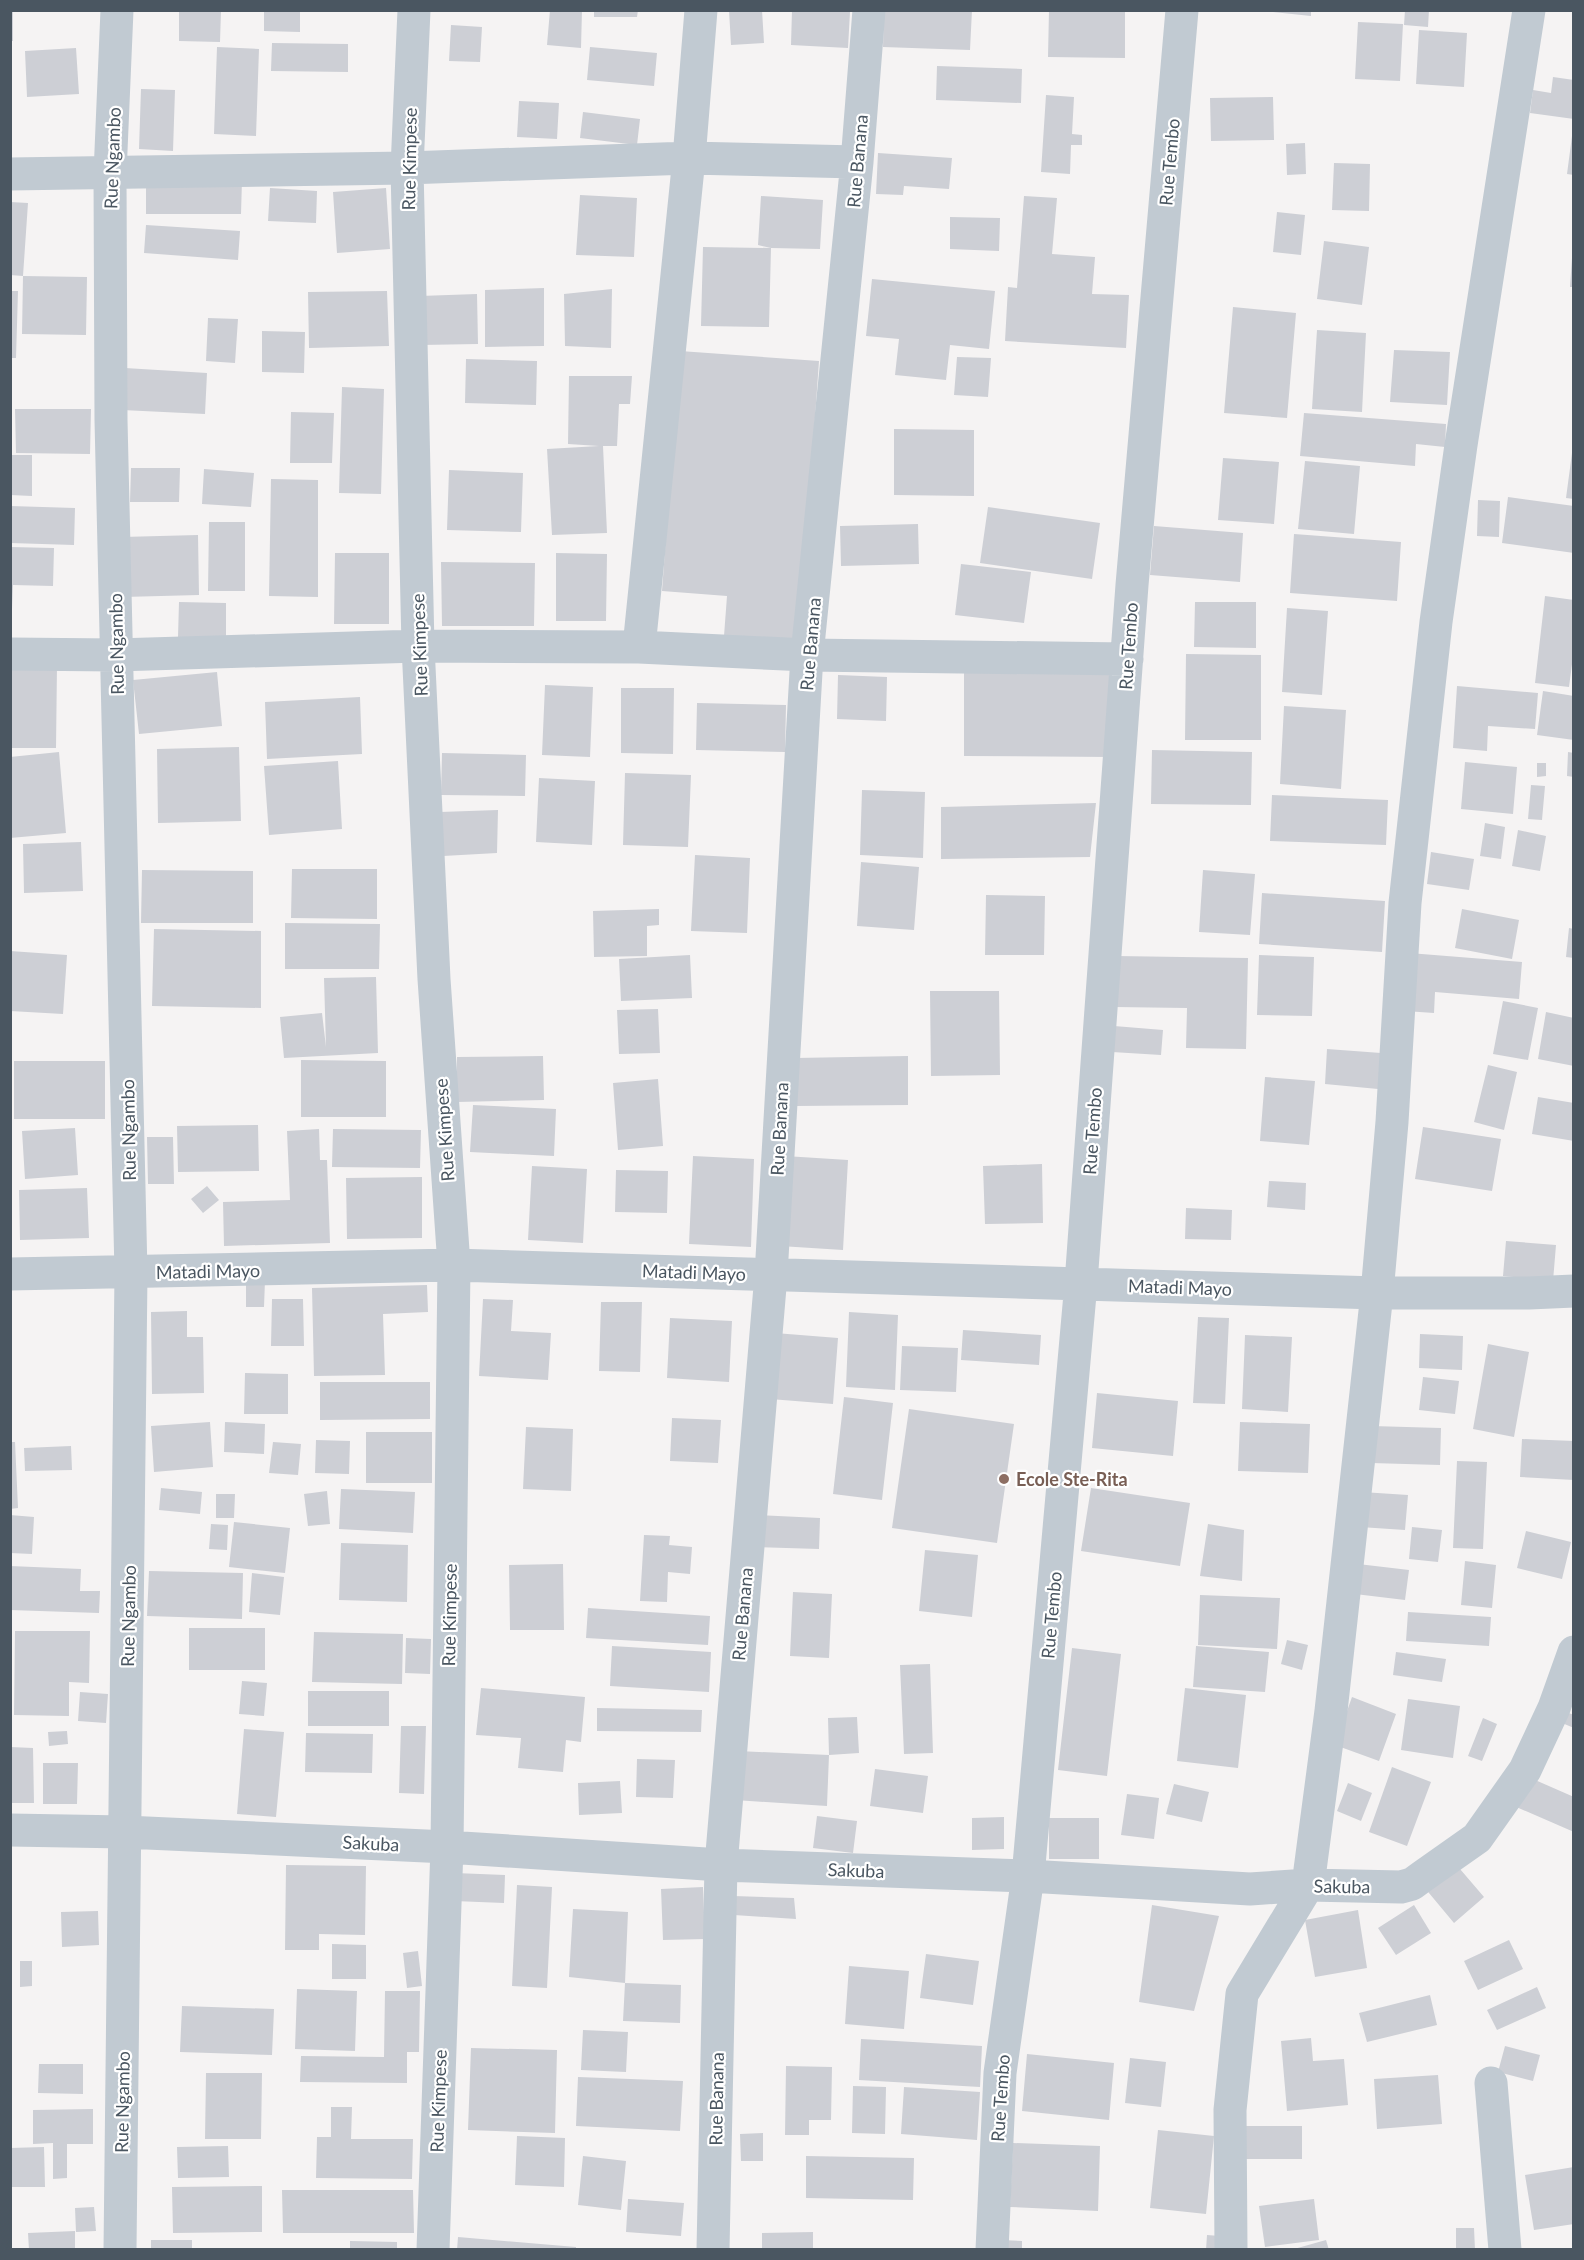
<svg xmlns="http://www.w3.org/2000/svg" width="1584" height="2260" viewBox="0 0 1584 2260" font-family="Lato,sans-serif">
	<rect width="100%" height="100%" fill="#f5f3f3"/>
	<path fill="#cdcfd5" d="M10,10h3v31h-3z
		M179,10h42l-1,32 -41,-1z
		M264,10h36v22l-36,-1z
		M550,10h32l-1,38 -34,-3z
		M594,10h44l-1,7h-43z
		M729,10h33l2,33 -33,2z
		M792,10l58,2 -2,36 -57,-3z
		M884,10h88l-2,40 -87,-3z
		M1049,10h76v48l-77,-1z
		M1273,10h38v6l-38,-4z
		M1405,10h24l-1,17 -24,-2z
		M1358,22l45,2 -3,57 -45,-2z
		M451,25l31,2 -2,35 -31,-1z
		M1419,30l48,3 -3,54 -48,-3z
		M272,43l76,1v28l-77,-1z
		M217,47l42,2 -3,87 -42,-2z
		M590,47l67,6 -3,33 -67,-6z
		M76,48l3,46 -52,3 -2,-46z
		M937,66l85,3 -1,34 -85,-3z
		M1553,77l21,3v39l-44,-6 3,-23 18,3z
		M141,89l34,1 -2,61 -34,-2z
		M1046,95l28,2 -2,37 10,1v10h-11l-1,29 -29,-2z
		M1273,97l1,43 -63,1 -1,-43z
		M519,101l40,2 -2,36 -40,-2z
		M583,112l57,7 -3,26 -57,-7z
		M1572,136h2v39l-7,-1z
		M1305,143l1,31 -19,1 -1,-31z
		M878,153l74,5 -3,31 -45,-3 -1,9 -27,-1z
		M1334,163l36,1 -1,47 -37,-1z
		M146,179l96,1 -1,34h-95z
		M270,188l47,3 -1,32 -48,-2z
		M386,188l4,61 -53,4 -4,-61z
		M580,195l57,3 -3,59 -58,-2z
		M761,196l62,4 -3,49 -49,-1 -13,-3z
		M1024,196l33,2 -5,56 43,3 -3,37 37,1 -3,53 -121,-7 3,-54 9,1z
		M10,202l18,1 -5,73 -13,-1z
		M1277,212l28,3 -4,40 -28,-3z
		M950,217l50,1 -1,33 -49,-2z
		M146,225l94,6 -2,29 -94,-7z
		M1324,241l45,6 -7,58 -45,-6z
		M703,247l68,1 -2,79 -68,-1z
		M1572,258h2v29h-4z
		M23,276l64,1 -1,58 -64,-1z
		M872,279l123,12 -6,58 -39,-4 -4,35 -51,-5 4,-36 -33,-3z
		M544,288v58l-59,1v-57z
		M612,289l-1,59 -46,-2 -1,-52z
		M10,291h8l-2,67h-6z
		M387,291l2,55 -80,2 -1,-56z
		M477,294l1,50 -57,1 -1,-49z
		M1233,307l63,6 -9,105 -63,-5z
		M208,318l30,1 -3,44 -29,-2z
		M1317,330l49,3 -4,79 -50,-3z
		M262,331l43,1 -1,41 -42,-1z
		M1394,350l56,2 -3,53 -57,-3z
		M680,351l139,10 -20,281 -75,-6 3,-40 -65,-5z
		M957,357l34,1 -3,39 -34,-2z
		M466,359l71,2 -1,44 -71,-2z
		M125,368l82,5 -2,41 -83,-4z
		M569,376h63l-2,28h-11l-2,42h-14l4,87 -55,2 -5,-86 52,-3 -31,-2z
		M342,387l42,2 -3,105 -42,-1z
		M15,409h76l-1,45 -74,-1z
		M291,412l43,1 -2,50h-42z
		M1304,413l142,11 -1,23 -29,-3 -1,22 -115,-10z
		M894,429l80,1v66l-80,-1z
		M1572,453h2v46l-8,-1z
		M10,455h22v41l-22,-1z
		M1223,458l56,4 -5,62 -56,-4z
		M1305,461l55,5 -6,68 -56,-5z
		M131,468h49l-1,34h-49z
		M204,469l50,4 -3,34 -49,-3z
		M449,470l74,3 -2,59 -74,-2z
		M271,479l47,1v117l-49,-1z
		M1508,497l66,9v47l-72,-10z
		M1478,500l22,1 -1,36 -22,-1z
		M10,506l65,2 -1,37 -64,-2z
		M988,507l112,16 -8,56 -112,-16z
		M209,522h36v69h-37z
		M918,524l1,40 -78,2 -1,-40z
		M1154,526l89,7 -3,49 -90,-7z
		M1294,534l107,8 -4,59 -107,-8z
		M198,535l1,60 -76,2 -1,-60z
		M10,547l44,1 -1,38 -40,-1 -1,24h-2z
		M335,553h54v71h-55z
		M556,553l51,1 -1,67h-50z
		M441,562l94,1 -1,63h-92z
		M961,564l70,8 -7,51 -69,-8z
		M1545,596l29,4v49l-5,38 -34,-4z
		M179,602l47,1v35l-48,-1z
		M1195,602h61v46l-62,-1z
		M1287,608l41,3 -6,84 -40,-3z
		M1186,654l75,1v85h-76z
		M10,664l47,1 -1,83h-46z
		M217,672l5,54 -83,8 -6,-54z
		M964,672l148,2 -1,83 -147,-1z
		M838,675l49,2 -1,44 -49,-2z
		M545,685l48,2 -3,70 -48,-2z
		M1457,686l81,7 -3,36 -47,-3 -1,25 -34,-3z
		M621,688h53l-1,66 -52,-1z
		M1543,691l31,5v44l-37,-5z
		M360,697l2,57 -95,5 -2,-57z
		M697,703l89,2 -1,47 -89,-2z
		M1284,706l62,4 -5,79 -61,-5z
		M239,747l2,74 -83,2 -1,-74z
		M1152,750l100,2 -1,53 -100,-1z
		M59,752l7,81 -56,5v-81z
		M1568,752l6,1v24l-7,-1z
		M442,753l84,2 -1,41 -84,-1z
		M338,761l4,68 -73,6 -5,-69z
		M1465,762l52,5 -4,47 -52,-5z
		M1537,763h9v13l-9,1z
		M625,773l66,2 -3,72 -65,-2z
		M539,778l56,3 -3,64 -56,-3z
		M1531,785l14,1 -3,34 -14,-1z
		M862,790l63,2 -2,66 -63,-3z
		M1272,795l116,5 -2,45 -116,-4z
		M1096,803l-6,54 -149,2v-52z
		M498,810l-1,43 -54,3 -3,-44z
		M1485,823l20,4 -4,32 -21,-3z
		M1518,830l28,6 -6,35 -28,-5z
		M81,842l2,49 -59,2 -1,-49z
		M1431,852l43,7 -5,31 -42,-6z
		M695,855l55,3 -3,75 -56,-2z
		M861,862l58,5 -5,63 -57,-4z
		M292,869h85v50l-86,-1z
		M142,870l111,1v52h-112z
		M1203,870l52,4 -5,61 -51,-3z
		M1262,893l123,8 -3,51 -123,-8z
		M986,895l59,1 -1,59h-59z
		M659,909v16l-12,1v30l-53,1 -1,-46z
		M1462,909l57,11 -7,39 -57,-11z
		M285,923l95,1 -1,45h-94z
		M1569,928l5,1v29l-8,-1z
		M154,929l107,2v77l-109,-2z
		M10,951l57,4 -4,59 -53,-3z
		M1409,953l113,9 -3,37 -84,-7 -1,21 -29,-2z
		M690,955l2,43 -71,3 -2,-42z
		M1259,955l55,2 -2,59 -55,-1z
		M1116,956l132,2 -2,91 -60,-1 1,-40 -72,-1z
		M376,977l2,76 -94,5 -4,-41 42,-4 4,34 -2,-69z
		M930,991h69l1,84 -69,1z
		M1503,1001l35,7 -10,52 -35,-6z
		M658,1009l2,44 -41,1 -2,-44z
		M1546,1012l28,6v48l-36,-7z
		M1114,1026l49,4 -2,25 -49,-3z
		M1327,1049l54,4 -3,36 -53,-5z
		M543,1056l1,44 -87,2v-45z
		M908,1056v49l-112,1 -1,-48z
		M301,1060l85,1v56h-85z
		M14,1061h91v58h-91z
		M1488,1065l29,7 -13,58 -30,-8z
		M1265,1077l50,4 -6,64 -49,-4z
		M658,1079l5,67 -45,4 -5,-67z
		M1538,1097l36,6v38l-42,-7z
		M473,1105l83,4 -2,47 -84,-4z
		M258,1125l1,46 -81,1 -1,-46z
		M1423,1127l78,12 -9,52 -77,-12z
		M75,1128l3,47 -53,4 -3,-48z
		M319,1129l1,31h7l3,83 -106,3 -1,-44 67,-2 -3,-69z
		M333,1129l88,1 -1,38 -88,-1z
		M147,1137h26l1,47h-26z
		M693,1156l61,3 -3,88 -62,-3z
		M785,1156l63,4 -5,90 -63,-4z
		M1042,1164l1,59 -58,1 -2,-58z
		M532,1166l55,3 -4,74 -55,-3z
		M616,1170l52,1 -1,42 -52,-1z
		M422,1177v61l-75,1 -1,-61z
		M1269,1181l37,2 -1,27 -38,-3z
		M207,1186l12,14 -16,13 -12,-14z
		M87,1188l2,50 -69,2 -1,-50z
		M1186,1208l46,2 -1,30 -46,-1z
		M1506,1241l50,4 -3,36 -50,-5z
		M246,1280h19l-1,27h-18z
		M427,1285l1,27 -45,2 2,61 -71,1 -2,-88z
		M272,1299h31l1,47h-33z
		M483,1299l30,1 -2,31 40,2 -3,47 -69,-4z
		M601,1302h41l-2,70 -41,-1z
		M187,1311v26h16l1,56 -52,1 -1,-82z
		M849,1312l49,3 -3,75 -49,-3z
		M1198,1317l31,1 -4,86 -32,-1z
		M670,1318l62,3 -3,61 -62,-4z
		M963,1330l78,5 -2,30 -78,-5z
		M775,1333l63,5 -5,66 -63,-5z
		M1420,1334l43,2 -1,34 -43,-2z
		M1245,1335l47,2 -4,75 -46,-3z
		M1488,1344l41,8 -15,85 -41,-8z
		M902,1346l56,2 -2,44 -56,-2z
		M245,1373l43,1v40h-44z
		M1423,1377l36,4 -4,33 -36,-4z
		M320,1382h110v37l-110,1z
		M1097,1393l81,8 -5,55 -81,-8z
		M844,1397l49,6 -11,97 -49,-6z
		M909,1409l105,15 -17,119 -105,-15z
		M672,1418l49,2 -3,43 -48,-2z
		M210,1422l3,45 -59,5 -3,-46z
		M225,1422l40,2 -1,30 -40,-2z
		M1240,1422l70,2 -2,49 -70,-2z
		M1372,1426l69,2 -1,37 -69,-2z
		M526,1427l47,2 -2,62 -48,-2z
		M366,1432h66v51h-66z
		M1522,1439l52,2v39l-54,-3z
		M316,1440l34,1 -1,33 -34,-1z
		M10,1442h5l3,66 -8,1z
		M273,1442l28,2 -3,31 -29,-2z
		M71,1446l1,24 -47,1 -1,-23z
		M1457,1461l30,1 -4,87 -30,-1z
		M161,1488l41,4 -2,22 -41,-4z
		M1091,1488l99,15 -10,63 -99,-15z
		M341,1489l74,3 -2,41 -74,-4z
		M327,1491l3,33 -22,2 -4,-32z
		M1362,1492l46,3 -3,35 -45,-3z
		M216,1494h19l-1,24h-18z
		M10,1515l24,2 -2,37 -22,-1z
		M754,1515l66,3 -1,31 -66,-2z
		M234,1522l56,6 -5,45 -56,-6z
		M211,1524l17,1 -1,25 -18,-1z
		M1208,1524l36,6 -2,51 -42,-5z
		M1412,1527l30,3 -4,32 -29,-3z
		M1526,1531l45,11 -9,37 -45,-11z
		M644,1535l26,1 -1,9 23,2 -2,27 -22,-2 -1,30 -27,-1z
		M341,1543l67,2 -1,57 -68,-2z
		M925,1550l53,5 -6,62 -53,-6z
		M1465,1561l31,4 -4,43 -31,-3z
		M563,1564l1,66h-54l-1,-65z
		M1358,1564l51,6 -4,30 -50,-6z
		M10,1566l71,3 -1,22h20l-1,22 -89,-3z
		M149,1571l94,2 -1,46 -95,-3z
		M252,1573l32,4 -4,38 -31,-3z
		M793,1592l39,2 -3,64 -39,-2z
		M1200,1595l80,3 -3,51 -79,-4z
		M588,1608l122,8 -2,29 -122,-7z
		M1408,1612l83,5 -2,29 -83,-5z
		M189,1628h76v42h-76z
		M15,1631h75l-1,52 -20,-1v34l-55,-1z
		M314,1632l89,2 -1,50 -90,-2z
		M406,1638l25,1 -1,35 -25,-1z
		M1287,1640l21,5 -6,25 -21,-6z
		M612,1646l99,6 -2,40 -99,-6z
		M1196,1646l73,6 -4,40 -72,-5z
		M1072,1648l49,6 -14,122 -49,-6z
		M1396,1652l50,7 -4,23 -49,-7z
		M930,1664l3,89 -29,1 -4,-89z
		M242,1681l25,2 -3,33 -25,-2z
		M481,1688l104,9 -4,45 -15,-2 -3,32 -45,-4 3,-30 -45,-3z
		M1185,1688l61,7 -8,73 -61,-7z
		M308,1691h81v35h-81z
		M80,1692l28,2 -2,29 -28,-2z
		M1352,1697l44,17 -17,47 -44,-16z
		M1408,1699l52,7 -7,52 -52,-8z
		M597,1708l105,2 -1,22 -104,-1z
		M1566,1712l8,3v13l-12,-5z
		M857,1717l2,36 -30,2 -1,-37z
		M1483,1718l14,6 -15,37 -14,-5z
		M401,1726h25l-2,68 -25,-1z
		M244,1729l40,3 -8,85 -39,-3z
		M67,1731l1,13 -19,2 -1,-14z
		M306,1733l67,1 -1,39 -67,-1z
		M10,1747l23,1 1,55h-23z
		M738,1751l91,4 -2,51 -92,-6z
		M637,1759l38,1 -2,38 -37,-1z
		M43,1763h35l-1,41h-34z
		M1392,1767l39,15 -24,64 -38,-14z
		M875,1769l53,7 -5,37 -53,-7z
		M1526,1776l48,21v35l-60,-26z
		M620,1781l2,32 -43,2 -1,-32z
		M1348,1783l24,10 -11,28 -24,-10z
		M1174,1784l35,8 -7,30 -36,-8z
		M1127,1794l32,4 -5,41 -33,-4z
		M817,1816l40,5 -4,32 -40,-5z
		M1004,1817v32l-32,1v-32z
		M1049,1818h50v41h-50z
		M1454,1862l30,35 -30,26 -30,-36z
		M286,1865l80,1 -1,69 -46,-1v16h-34z
		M455,1873l50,2 -1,28 -50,-2z
		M517,1885l35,2 -5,101 -35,-2z
		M703,1887l2,52 -42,1 -2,-51z
		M733,1896l61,2 2,21 -62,-4z
		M1152,1905l67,11 -25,95 -55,-9z
		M1414,1905l17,28 -35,22 -18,-27z
		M573,1909l55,3 -3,71 -56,-6z
		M1358,1910l9,58 -52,9 -10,-57z
		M98,1911l1,34 -37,2 -1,-35z
		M1509,1940l14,29 -45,21 -14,-29z
		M332,1944l34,1v34h-34z
		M418,1951l4,35 -15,2 -4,-35z
		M926,1954l53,7 -6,44 -53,-7z
		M20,1961h12v25l-12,1z
		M849,1966l60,5 -5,58 -59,-5z
		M625,1983l56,2 -1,38 -57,-2z
		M1537,1987l9,21 -49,22 -10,-20z
		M297,1989l60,2 -2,60 -60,-2z
		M385,1991h35l-1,61h-12v31l-107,-1 1,-26 83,1z
		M1430,1995l7,30 -70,17 -8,-29z
		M182,2006l92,3 -2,46 -92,-3z
		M583,2030l45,2 -2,40 -45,-2z
		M1311,2038l2,23 31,-2 4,46 -61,6 -6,-70z
		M861,2039l121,7 -2,41 -121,-7z
		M1505,2046l35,9 -7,26 -35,-9z
		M471,2048l86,2 -2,83 -87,-3z
		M1027,2054l87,9 -5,57 -87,-9z
		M1130,2058l36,4 -5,45 -36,-4z
		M39,2064h44v30l-45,-1z
		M786,2066l46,1 -1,53h-22v15h-24z
		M206,2073h56l-1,66h-56z
		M1438,2075l4,49 -65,5 -3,-50z
		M578,2077l105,4 -3,50 -104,-5z
		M853,2086l33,1 -1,47 -33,-1z
		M904,2087l76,5 -3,48 -76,-6z
		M331,2107h21l-1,32h62l-1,40 -96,-1 1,-41h14z
		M93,2109v35h-26v34l-14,1v-36l-20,1v-34z
		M1238,2126h64v33h-64z
		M1158,2130l56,6 -8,78 -56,-6z
		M763,2133v28h-22l-1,-27z
		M517,2136l48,2 -1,49 -49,-2z
		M1013,2143l87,3 -2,65 -88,-4z
		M228,2146l1,31 -51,1 -1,-31z
		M44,2147l1,40h-35v-39z
		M583,2156l43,5 -5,49 -43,-5z
		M806,2156l108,2 -1,42 -107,-2z
		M1574,2167v57l-40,6 -9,-55z
		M262,2186v46l-89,1 -1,-46z
		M282,2190h131l1,43h-131z
		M628,2199l56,4 -3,33 -55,-4z
		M1314,2199l5,41 -54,7 -6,-41z
		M94,2207l2,24 -20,1 -1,-24z
		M1456,2228h18l1,22h-19z
		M75,2231v19h-46l-1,-17z
		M813,2232v18h-51v-17z
		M1207,2235l13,1v14h-14z
		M458,2237l118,10v3h-119z
		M151,2240h41v10h-41z
		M1001,2240l21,1v9h-22z
		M1326,2240l3,10h-35v-1z
		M350,2241l47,1v8h-47z"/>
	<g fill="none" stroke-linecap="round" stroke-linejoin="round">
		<path stroke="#c1cad2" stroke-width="33" d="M117,10l-7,164 1,246 20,853 -11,977
			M414,10l-7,158 11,478 16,333 20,286 -7,582 -14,403
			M10,174l397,-6 282,-10 168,4
			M639,647l50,-489 12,-148
			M10,654l106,1 302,-9 221,1 168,8 320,4
			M10,1274l444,-9 923,28h152l45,-2
			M10,1830l115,2 322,15 274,18 307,11 222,13 58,-4 93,2 11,-3 11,-8 54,-38 48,-68 29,-62 20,-56
			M1491,2083l14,167
			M713,2250l8,-385 50,-590 36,-620 50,-493 12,-152
			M992,2250l8,-177 28,-197 53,-593 51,-698 50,-575
			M1231,2250l-1,-140 12,-116 66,-109 23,-174 46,-418 15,-171 13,-219 31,-281 25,-177 68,-435"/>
	</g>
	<circle fill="#8d6e63" stroke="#fff" stroke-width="2" cx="1004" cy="1479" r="6"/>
	<g text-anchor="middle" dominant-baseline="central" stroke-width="4.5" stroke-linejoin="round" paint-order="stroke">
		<g font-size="18" fill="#4a5661" stroke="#fff">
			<text transform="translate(112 158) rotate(-88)">Rue Ngambo</text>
			<text transform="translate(409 159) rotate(-89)">Rue Kimpese</text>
			<text transform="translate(857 161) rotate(-85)">Rue Banana</text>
			<text transform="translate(1169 162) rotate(-85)">Rue Tembo</text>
			<text transform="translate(116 644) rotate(-91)">Rue Ngambo</text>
			<text transform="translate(810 644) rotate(-85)">Rue Banana</text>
			<text transform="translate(419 645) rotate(-92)">Rue Kimpese</text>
			<text transform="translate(1128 646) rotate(-86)">Rue Tembo</text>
			<text transform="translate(779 1129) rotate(-87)">Rue Banana</text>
			<text transform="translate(128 1130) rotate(-91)">Rue Ngambo</text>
			<text transform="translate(444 1130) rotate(-94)">Rue Kimpese</text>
			<text transform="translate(1092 1131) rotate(-86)">Rue Tembo</text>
			<text transform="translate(208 1271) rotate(-1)">Matadi Mayo</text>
			<text transform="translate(694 1272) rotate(2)">Matadi Mayo</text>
			<text transform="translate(1180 1287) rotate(2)">Matadi Mayo</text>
			<text transform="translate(742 1614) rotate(-85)">Rue Banana</text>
			<text transform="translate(449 1615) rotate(-89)">Rue Kimpese</text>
			<text transform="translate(1051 1615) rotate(-85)">Rue Tembo</text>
			<text transform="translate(128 1616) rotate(-89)">Rue Ngambo</text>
			<text transform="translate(371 1843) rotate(3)">Sakuba</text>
			<text transform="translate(856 1870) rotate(2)">Sakuba</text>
			<text transform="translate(1342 1886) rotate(1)">Sakuba</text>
			<text transform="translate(1000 2098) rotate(-86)">Rue Tembo</text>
			<text transform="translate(716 2099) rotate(-89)">Rue Banana</text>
			<text transform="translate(438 2101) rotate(-88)">Rue Kimpese</text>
			<text transform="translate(122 2102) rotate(-89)">Rue Ngambo</text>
		</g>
		<g font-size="18" font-weight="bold" fill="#785e54" stroke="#fff" text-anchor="start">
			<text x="1016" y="1479">Ecole Ste-Rita</text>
		</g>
	</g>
	<rect width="1584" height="2260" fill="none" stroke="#4a5661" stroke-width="24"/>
</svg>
